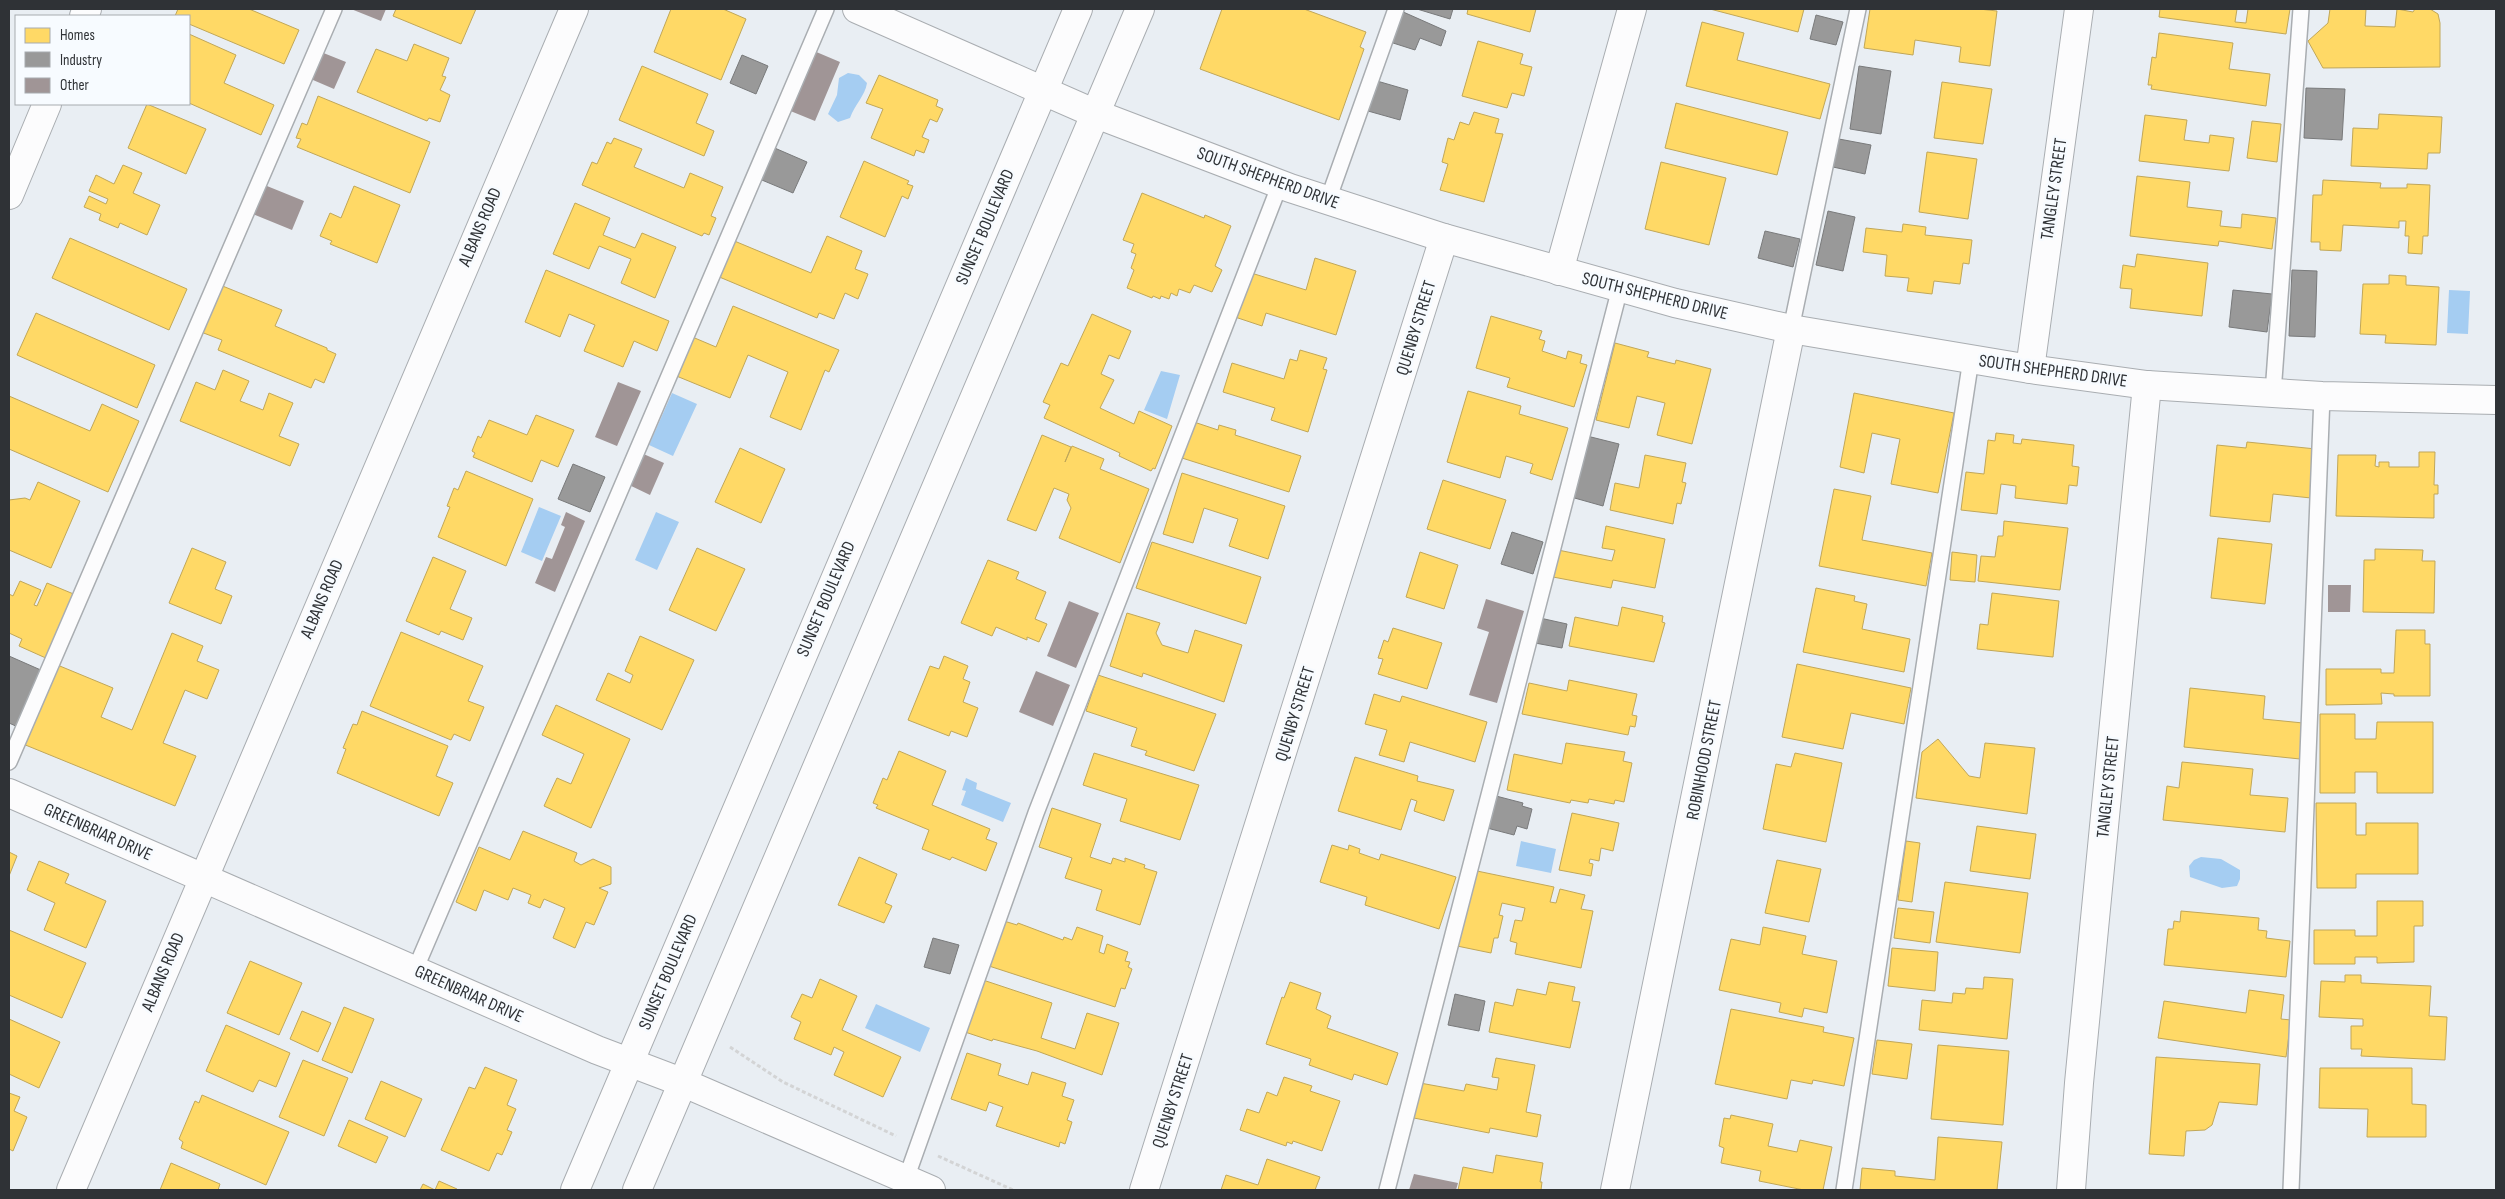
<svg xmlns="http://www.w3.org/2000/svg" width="2505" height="1199" viewBox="0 0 2505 1199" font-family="'Sofia Sans Condensed',sans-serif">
	<rect width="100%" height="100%" fill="#e9eef3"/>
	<path fill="#a5cdf2" d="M848,73l11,2 8,8c-2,13 -12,21 -17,35l-12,4 -10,-8 9,-19 2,-17z
		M2449,290l21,1 -2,43 -21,-1z
		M1161,371l19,4 -13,44 -23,-9z
		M672,393l25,11 -24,52 -24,-11z
		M539,507l22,9 -19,45 -21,-9z
		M656,512l23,10 -22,48 -22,-10z
		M966,778l11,5 -1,6 35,14 -8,19 -42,-17 5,-14 -4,-1z
		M1521,841l35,8 -5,24 -35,-7z
		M2201,857l20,2 19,11v9l-3,7 -15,2 -32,-11 -1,-11 5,-6z
		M876,1004l54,24 -10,24 -55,-24z"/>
	<path fill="#ffd966" stroke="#c1a758" d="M178,9h71l50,21 -15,34 -95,-40v-8h-14z
		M396,9h80l-15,35 -68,-28z
		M671,9h52l23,10 -25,61 -67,-28z
		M1222,9h82l62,23 -6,15 4,2 -25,71 -139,-51z
		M1468,9h68l-6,23 -63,-18z
		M1710,9h94l-6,23z
		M1870,9h109l18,2 -7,55 -31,-4 2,-15 -46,-7 -2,15 -49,-7z
		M2160,9h77l-2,13 11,1 2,-14h42l-4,25 -127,-17z
		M2330,9h36l-1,17 30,1 2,-18 16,3 2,-3h15l8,5 2,9v44l-117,1 -15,-27 20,-18z
		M1702,22l42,11 -7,27 93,24 -10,35 -134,-33z
		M2159,33l74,10 -4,26 41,5 -4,32 -115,-17 1,-4h-4l4,-28 4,1z
		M189,34l47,21 -12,28 50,22 -13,30 -72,-32z
		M1478,41l45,13 -3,10 12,3 -8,29 -12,-3 -5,15 -45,-12z
		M414,44l35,14 -7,18 4,1 -6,13 10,5 -10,27 -11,-4 -2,3 -70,-29 19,-43 31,12z
		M642,66l66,28 -12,29 18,8 -10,25 -85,-36z
		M879,75l59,25 -2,6 7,3 -6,13 -7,-3 -8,18 7,3 -5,13 -8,-3 -2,6 -43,-18 12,-29 -17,-6z
		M1942,82l50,7 -9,55 -49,-6z
		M318,96l112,46 -20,51 -113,-46 4,-8 -5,-1 6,-15 5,2z
		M1676,103l112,29 -11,43 -112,-27z
		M147,104l59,25 -20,45 -58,-26z
		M1474,112l25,7 -4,14 8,1 -19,68 -44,-12 8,-26 -6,-2 6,-24 6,2 6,-18 9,3z
		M2379,114l63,3 -2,36h-12l-1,16 -76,-3 2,-38 25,1z
		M2145,115l42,5 -3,20 25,3 1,-8 24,3 -5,33 -90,-10z
		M2252,121l29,3 -4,38 -30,-4z
		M614,138l28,11 -8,18 50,21 6,-15 33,14 -12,29 5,2 -7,17 -5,-2 -2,3 -120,-51 10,-23 5,2 10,-22 4,2z
		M1927,152l50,7 -9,60 -49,-7z
		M864,161l45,20 -2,3 6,2 -5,13 -6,-3 -17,41 -45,-20z
		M1661,162l65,16 -17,67 -64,-16z
		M123,165l19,8 -9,20 27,12 -13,30 -27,-12 -2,5 -19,-8 2,-6 -17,-7 5,-11 17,8 2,-5 -19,-8 7,-16 18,9z
		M2137,176l53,6 -3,25 35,4 -2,15 21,2 1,-14 34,4 -4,31 -53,-8 -1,5 -88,-10z
		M2323,180l58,3 -1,5h27v-4l23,1 -2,51h-5l-1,18 -14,-1 1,-17h-4l1,-15h-7v7l-56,-3 -2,26 -21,-1v-8h-9l2,-47h9z
		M354,186l46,19 -23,58 -47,-19 2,-3 -12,-5 10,-23 11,5z
		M1142,193l62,25 1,-3 26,11 -16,40 7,4 -10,22 -18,-7 -4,8 -11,-4 -2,7 -6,-3 -2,6 -8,-3 -1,3 -7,-3 -1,2 -25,-10 7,-18 -3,-2 5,-14 -5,-2 3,-8 -11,-4z
		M575,203l35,15 -7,17 32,13 7,-15 34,14 -21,51 -34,-15 10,-24 -32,-13 -10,23 -36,-15z
		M1903,224l23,3 -1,8 47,5 -3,24 -6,-1 -3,21 -26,-3 -2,13 -25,-3 2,-13 -24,-2 2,-21 -24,-3 3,-24 36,4z
		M827,236l35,15 -7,18 13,5 -10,25 -13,-6 -11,26 -15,-6 -2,5 -100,-42 15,-36 79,33z
		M70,238l117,51 -18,41 -117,-52z
		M2137,254l71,9 -6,53 -72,-8 2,-19 -12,-1 3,-23 12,2z
		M1315,258l41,13 -20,64 -70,-22 -4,13 -27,-9 13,-45 58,18z
		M546,270l123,51 -12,30 -23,-10 -11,26 -39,-16 11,-26 -26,-11 -9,23 -35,-15z
		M2389,275l17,1v9l33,2 -3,58 -51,-2 1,-8 -26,-1 3,-50h26z
		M220,285l62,25 -7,16 52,22v2l9,4 -12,29 -9,-4 -4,9 -93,-38 4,-10 -21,-8z
		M733,306l106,44 -10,22 -4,-2 -24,60 -31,-13 18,-45 -40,-17 -18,43 -56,-23 16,-39 26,11z
		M36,313l119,52 -18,43 -120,-53z
		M1092,314l39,17 -12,28 -10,-4 -8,19 13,6 -14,28 34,16 5,-13 33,15 -17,43 -2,-1 -2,3 -32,-15 1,-3 -76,-35 6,-13 -7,-3 18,-39 7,3z
		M1491,316l51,15 -3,8 6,2 -3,10 24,8 2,-8 14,4 -2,8 7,2 -13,42 -67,-20 3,-9 -34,-10z
		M1615,343l34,9 -2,5 28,7 1,-4 35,9 -19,75 -35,-9 8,-32 -28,-7 -8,32 -33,-8z
		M1300,350l27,8 -4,11 4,1 -19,62 -37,-12 4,-12 -52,-16 9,-29 52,16 6,-20 7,2z
		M223,370l26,11 -9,20 23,9 6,-17 24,10 -14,33 20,8 -9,22 -110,-45 16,-39 19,8z
		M1468,391l53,15 -2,8 49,14 -16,52 -22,-7 3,-9 -27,-8 -6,22 -53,-16z
		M1854,393l100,20 -16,80 -47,-9 9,-45 -28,-6 -8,40 -24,-6z
		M9,396l81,35 12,-27 37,17 -31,71 -99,-43z
		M536,415l38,15 -16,37 -17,-7 -9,22 -59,-25 2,-4 -3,-2 6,-15 3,2 8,-18 38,15z
		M1194,422l24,8 1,-5 17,5 -1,5 66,21 -12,36 -107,-34z
		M1996,433l18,2 -1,8 8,1 1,-5 52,6 -2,21 7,1 -2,19 -8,-1 -2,19 -52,-6 1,-12 -15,-2 -4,30 -36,-4 5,-38 18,2 4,-34 7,1z
		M1042,435l29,12 -6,15 7,-16 32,13 -4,10 49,20 -29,74 -61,-25 12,-30 -4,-8 2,-6 -15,-6 -18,43 -29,-11z
		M2247,442l69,7 -5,49 -38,-4 -3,28 -60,-6 7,-71 29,3z
		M740,448l45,21 -24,54 -46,-21z
		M2419,452h16l-1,33h4v9h-4v24l-98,-2 2,-61h38l-1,11 4,1v-5h10v5h30z
		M1645,455l41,8 -4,19 4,1 -5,21 -4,-1 -4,21 -63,-14 5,-27 24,5z
		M466,471l67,28 -27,67 -68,-29 12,-30 -3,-1 7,-18 4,2z
		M1182,473l103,33 -17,53 -39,-13 9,-27 -34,-11 -11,35 -30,-9z
		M1443,480l63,20 -16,49 -63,-20z
		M38,482l42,19 -29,67 -42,-18v-50l16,-2 5,2z
		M1834,489l37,7 -9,44 70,13 -6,33 -107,-20z
		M2004,521l64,7 -8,62 -82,-9 3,-25 14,1 3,-21h5z
		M1606,526l59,13 -10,49 -42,-8 -2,8 -58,-11 5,-27 54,11 3,-11 -13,-2z
		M2218,538l54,6 -7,60 -54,-6z
		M1152,542l109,35 -15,47 -110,-36z
		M192,548l34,14 -11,27 17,7 -11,28 -52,-21z
		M697,548l48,21 -29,62 -47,-21z
		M2375,549l48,1 -1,11h13l-1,52 -71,-1 1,-52h11z
		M1420,552l38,13 -14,44 -38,-12z
		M1952,552l25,3 -2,27 -25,-2z
		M433,557l33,14 -16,38 22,9 -9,22 -22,-9 -2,4 -33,-14z
		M988,560l31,12 -3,7 30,13 -11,27 12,5 -8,18 -12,-5v3l-31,-13 -4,9 -31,-13z
		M20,581l21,9 -7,15 3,1 10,-23 29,12 -28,64 -29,-13 3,-7 -13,-6v-39l4,2z
		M1816,588l39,8 -1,5 13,3 -5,25 48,10 -6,33 -101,-20z
		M1992,593l67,8 -6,56 -76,-8 3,-25 8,1z
		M1622,607l41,9 -1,6 3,1 -11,39 -85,-16 6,-29 43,9z
		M1127,613l33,10 -4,10 6,12 26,8 7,-23 47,15 -18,57 -81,-29 -1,4 -32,-11z
		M1393,628l49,15 -15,46 -49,-15 5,-15 -5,-1 6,-18 4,2z
		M2396,630h29v14h5v52h-36v-2l-13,-1 1,11 -56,1v-36h55v4h13z
		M401,632l82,34 -15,35 16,6 -14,34 -16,-7 -3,6 -81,-34z
		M172,633l31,13 -6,15 22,9 -12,29 -22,-9 -22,53 33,13 -21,50 -152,-62 32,-80 58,24 -12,29 31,13z
		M640,636l54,24 -32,70 -66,-30 12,-27 22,10 3,-8 -8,-4z
		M944,656l24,10 -5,13 7,3 -7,20 15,6 -11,29 -16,-6 -2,5 -41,-16 22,-54 9,3z
		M1797,664l114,24 -7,36 -53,-11 -8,36 -61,-12z
		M1098,675l118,39 -22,57 -49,-16 2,-4 -16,-5 6,-18 -51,-17z
		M1569,680l68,14 -5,21 5,1 -2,11 -5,-1 -2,9 -106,-21 7,-31 38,8z
		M2190,688l75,8 -2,23 40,4 -3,36 -116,-12z
		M1374,694l26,8 2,-6 85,26 -12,40 -65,-20 -6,20 -25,-7 8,-25 -22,-6z
		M556,705l74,34 -39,89 -47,-22 13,-28 14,6 13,-30 -42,-19z
		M362,711l86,35 -12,30 17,7 -14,33 -102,-43 9,-24 -3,-1 10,-24 4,1z
		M2320,714h35v25h21l1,-17h56v71h-56v-21h-22v21h-35z
		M1938,739l31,37 11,2 5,-35 50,5 -8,66 -111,-16 6,-46z
		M1566,743l59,9 -2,9 9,2 -8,39 -9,-2 -1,4 -25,-5 -1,4 -17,-3 -1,3 -63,-13 7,-36 48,10z
		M899,751l47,20 -14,34 58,24 -4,10 11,4 -11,28 -34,-14 -2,3 -28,-11 7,-19 -53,-22 2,-3 -5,-2 10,-25 4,2z
		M1094,753l105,32 -19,55 -60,-19 7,-22 -44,-14z
		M1795,753l47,10 -16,79 -63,-13 13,-65 15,3z
		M1355,757l63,19 -1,5 37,9 -10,31 -30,-10 3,-10 -6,-2 -10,31 -63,-19z
		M2182,762l71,7 -3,26 38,3 -3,34 -122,-12 4,-34 12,2z
		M2316,803h40v32h10v-12h52v51h-62v14h-39z
		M1052,808l49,16 -11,33 21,7 2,-6 12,4v-4l20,7 -1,3 13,4 -17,53 -44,-15 6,-20 -37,-12 7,-20 -33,-11z
		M1572,813l47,10 -6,28 -12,-3 -2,13 -9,-2 -1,4 4,1 -2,12 -32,-6z
		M1977,826l59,8 -6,45 -60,-8z
		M523,831l54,22 -3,8 7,4 12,-6 18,8v17l-12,4 9,4 -14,33 -8,-3 -11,26 -22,-10 12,-30 -21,-9 -4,9 -12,-5 3,-8 -18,-7 -5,12 -24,-10 -8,21 -20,-9 23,-55 31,13z
		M1906,841l14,2 -8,59 -14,-2z
		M1332,845l16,5 1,-5 11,4 -1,4 20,7 2,-6 75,23 -17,52 -74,-24 2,-8 -47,-15z
		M9,852l8,4 -8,20z
		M859,857l38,17 -12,29 7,3 -8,17 -46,-18z
		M1777,860l44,9 -12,53 -44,-9z
		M39,861l30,13 -4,9 41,18 -20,47 -42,-18 11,-27 -28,-13z
		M1477,871l77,16 -4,15 6,1 4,-14 25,6 -4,14 12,2 -12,57 -66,-14 2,-11 -7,-2 5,-21 7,1 3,-13 -23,-5 -3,12 4,1 -5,22h-4l-3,15 -34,-7 13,-61h4z
		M1945,882l83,11 -8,60 -84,-11z
		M2377,901h46v25h-9v36l-37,1v-6h-22v7h-41v-34h41v6h22z
		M1898,908l36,4 -4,31 -36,-5z
		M2181,911l78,7 -1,12 9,1 -1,7 24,3 -4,36 -122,-12 4,-36h5l1,-8 6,1z
		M1004,921l13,4 1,-2 45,17 1,-3 8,3 5,-13 26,9 -4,16 5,2 3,-10 21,8 -3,9 5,1 -2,5 4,2 -7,20 -4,-1 -6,19 -126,-41z
		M1763,927l43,9 -4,18 35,7 -10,52 -23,-5 -2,9 -23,-5 2,-9 -62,-13 12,-51 29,6z
		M9,930l77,33 -24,55 -53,-23z
		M1892,948l46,4 -3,39 -47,-5z
		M250,961l52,22 -23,52 -52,-22z
		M2345,975h16v8l70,3 -2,30 18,1 -2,43 -84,-4 1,-7h-11v-23h12v-7l-44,-2 2,-36 24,1z
		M1984,977l29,2 -6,60 -88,-9 3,-30 30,3 1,-10 12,1 1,-6 17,1z
		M820,979l37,17 -15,34 59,27 -18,40 -49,-22 10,-23 -10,-5 -3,8 -37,-16 7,-17 -10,-5 11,-23 10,4z
		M980,979l72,24 -11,35 34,11 12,-36 32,10 -17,52 -65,-24 -44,-12 -1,2 -30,-10z
		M1290,982l31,11 -5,16 15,7 -4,12 71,25 -11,32 -33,-11 -2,6 -43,-15 2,-6 -45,-15 16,-47 2,1z
		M1549,982l26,5 -3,14 8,1 -10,46 -81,-16 6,-30 18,4 4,-17 29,6z
		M2249,990l35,5 -3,24 10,1 -5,37 -128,-19 6,-37 82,12z
		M344,1007l30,12 -22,54 -30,-13z
		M1731,1009l93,18 -1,5 31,6 -10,48 -31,-6 -1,4 -21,-4 -4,19 -72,-15z
		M302,1011l29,12 -13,29 -28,-13z
		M9,1019l51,23 -21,46 -30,-14z
		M226,1025l64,28 -14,34 -17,-7 -6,12 -47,-21z
		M1877,1040l35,4 -5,35 -35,-5z
		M1938,1045l71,6 -6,74 -72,-6z
		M967,1053l34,11 -3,11 30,10 4,-13 34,11 -4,13 12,4 -7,20 5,2 -7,22 -5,-2 -1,5 -63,-21 7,-19 -14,-5 -3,9 -35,-12z
		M2156,1057l104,7 -3,41 -38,-3 -7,23 -7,5 -19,1 -2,25 -35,-2z
		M1496,1058l39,7 -9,47 15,3 -4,22 -47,-9 -1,5 -75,-15 6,-35 44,8 2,-7 31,6 2,-12 -7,-1z
		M303,1060l45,18 -24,58 -45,-19z
		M485,1067l32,13 -10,25 9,4 -9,21 5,2 -10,23 -5,-2 -8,18 -48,-21 28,-63 6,2z
		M2320,1068h92v36l14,1v32h-59l1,-28 -49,-1z
		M1284,1077l28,9 -2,5 30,10 -18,50 -29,-10 -1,3 -5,-2 -1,4 -46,-16 7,-21 12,4 8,-21 10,4z
		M381,1081l41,18 -17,38 -40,-18z
		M9,1093l11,4 -6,14 13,6 -14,34 -4,-2z
		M202,1095l87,37 -23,53 -85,-37 2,-6 -4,-3 16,-38 4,2z
		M1731,1115l42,9 -5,22 29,6 3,-12 32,7 -9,43h-19l-45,-9 2,-10 -40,-8 3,-15 -5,-2 5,-28 6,1z
		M349,1120l39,17 -12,26 -38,-17z
		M1938,1137l64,5 -5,48h-137l2,-22 33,3v5l40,4z
		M1496,1155l47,8 -3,19h2l-1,8h-83l5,-23 30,6z
		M1267,1159l53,18 -5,13h-94l5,-15 32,10z
		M171,1163l49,21 -2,6h-58z
		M439,1181l18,8 -1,1h-36l3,-6 12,6z"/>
	<path fill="#999" stroke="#797a7b" d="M1417,9h36l-3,10z
		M1401,11l45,20 -5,15 -21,-8 -5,12 -25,-8z
		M1816,15l27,7 -7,23 -26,-6z
		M742,55l26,11 -12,28 -26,-11z
		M1859,66l32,5 -10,63 -31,-5z
		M1377,81l31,9 -8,30 -32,-9z
		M2306,88l39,1 -3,51 -38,-2z
		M1839,139l32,6 -6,29 -32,-7z
		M770,146l37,16 -14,31 -36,-15z
		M1828,211l27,6 -12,54 -27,-6z
		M1765,231l35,8 -7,28 -35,-9z
		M2292,270l25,1 -2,66 -26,-1z
		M2233,290l39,4 -5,38 -38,-5z
		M1587,436l32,8 -16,62 -32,-9z
		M573,464l32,13 -15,35 -32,-13z
		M1512,532l31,10 -10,32 -32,-10z
		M1540,618l27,6 -5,24 -27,-5z
		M9,656l34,15 -25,56 -9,-4z
		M1496,796l27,7 -1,3 10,3 -5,20 -10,-3 -3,9 -27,-7z
		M933,938l26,7 -9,29 -26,-7z
		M1455,994l30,7 -6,30 -31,-6z"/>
	<path fill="#a09596" d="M351,9h35l-5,12z
		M316,50l30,12 -12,27 -28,-12z
		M814,51l26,11 -25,59 -27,-11z
		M262,184l42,17 -12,29 -42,-17z
		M618,382l23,9 -24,55 -22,-9z
		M639,452l25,11 -14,32 -25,-12z
		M566,512l19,9 -30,71 -20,-9 11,-26 6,2 13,-32 -4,-2z
		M2328,585h23l-1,27h-22z
		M1486,599l38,12 -27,92 -28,-8 20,-63 -12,-4z
		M1069,601l30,12 -23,55 -29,-12z
		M1036,671l34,14 -17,41 -34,-14z
		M1414,1174l44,9 -2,7h-47z"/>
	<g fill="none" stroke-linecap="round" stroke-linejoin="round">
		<g stroke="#a9adb1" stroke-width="18">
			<path id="service" d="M1328,200l68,-191
				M1791,329l67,-320
				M2273,393l28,-384
				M9,762l325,-753
				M415,970l411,-961
				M906,1179l130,-366 244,-629
				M1387,1190l233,-902
				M1844,1190l127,-831
				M2291,1190l31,-794"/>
		</g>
		<g stroke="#a9adb1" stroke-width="30">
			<path id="minor" d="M84,16l3,-7
				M9,195l38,-91
				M1559,271l73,-262
				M2030,369l49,-360
				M71,1190l503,-1181
				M1144,1190l300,-952
				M1615,1190l176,-861
				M2071,1190l8,-107 68,-698"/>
		</g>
		<g stroke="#a9adb1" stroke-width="30">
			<path id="tertiary" d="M575,1190l503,-1181
				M637,1190l503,-1181"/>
		</g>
		<g stroke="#a9adb1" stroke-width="30">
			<path id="secondary" d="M857,9l239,105 194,74 154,50 231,65 116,26 239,40 117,16 175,11 174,4
				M9,793l588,257 87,33 247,107"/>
		</g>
		<path stroke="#d3d4d5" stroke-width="3" stroke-dasharray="4 2.5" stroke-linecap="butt" d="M730,1047l53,35 113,54
			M938,1156l75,34"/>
		<use href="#service" stroke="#fcfcfd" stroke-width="15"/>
		<use href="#minor" stroke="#fcfcfd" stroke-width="28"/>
		<use href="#tertiary" stroke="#fcfcfd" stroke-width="28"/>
		<use href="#secondary" stroke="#fcfcfd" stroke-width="28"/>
	</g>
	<g text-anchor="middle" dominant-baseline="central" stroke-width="5" stroke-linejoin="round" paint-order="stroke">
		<g font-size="18" fill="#2f3236" stroke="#f7fbff">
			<text transform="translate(1268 178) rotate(20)">SOUTH SHEPHERD DRIVE</text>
			<text transform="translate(2054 189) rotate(-82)">TANGLEY STREET</text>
			<text transform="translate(480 227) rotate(-67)">ALBANS ROAD</text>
			<text transform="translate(985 227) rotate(-67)">SUNSET BOULEVARD</text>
			<text transform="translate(1655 296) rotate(14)">SOUTH SHEPHERD DRIVE</text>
			<text transform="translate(1416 328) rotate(-73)">QUENBY STREET</text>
			<text transform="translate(2053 371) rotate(8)">SOUTH SHEPHERD DRIVE</text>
			<text transform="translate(322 599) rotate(-67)">ALBANS ROAD</text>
			<text transform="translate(826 599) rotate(-67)">SUNSET BOULEVARD</text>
			<text transform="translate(1295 714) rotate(-73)">QUENBY STREET</text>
			<text transform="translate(1704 760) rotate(-79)">ROBINHOOD STREET</text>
			<text transform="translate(2108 787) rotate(-84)">TANGLEY STREET</text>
			<text transform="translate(98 832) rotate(24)">GREENBRIAR DRIVE</text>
			<text transform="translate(163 972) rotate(-67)">ALBANS ROAD</text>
			<text transform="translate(668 972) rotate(-67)">SUNSET BOULEVARD</text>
			<text transform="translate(469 994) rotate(24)">GREENBRIAR DRIVE</text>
			<text transform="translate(1173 1101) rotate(-72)">QUENBY STREET</text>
		</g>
	</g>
	<rect width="2505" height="1199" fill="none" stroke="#2f3236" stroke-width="20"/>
	<rect x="15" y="15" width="175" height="90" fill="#f7fbff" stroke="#a7abaf"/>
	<rect x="25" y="28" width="25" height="15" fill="#ffd966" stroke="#a7abaf"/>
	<text x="60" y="40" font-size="15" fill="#2f3236">Homes</text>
	<rect x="25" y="52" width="25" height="15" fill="#999999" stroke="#a7abaf"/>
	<text x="60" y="65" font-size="15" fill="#2f3236">Industry</text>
	<rect x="25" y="78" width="25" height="15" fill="#a09596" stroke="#a7abaf"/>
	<text x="60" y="90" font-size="15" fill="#2f3236">Other</text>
</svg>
